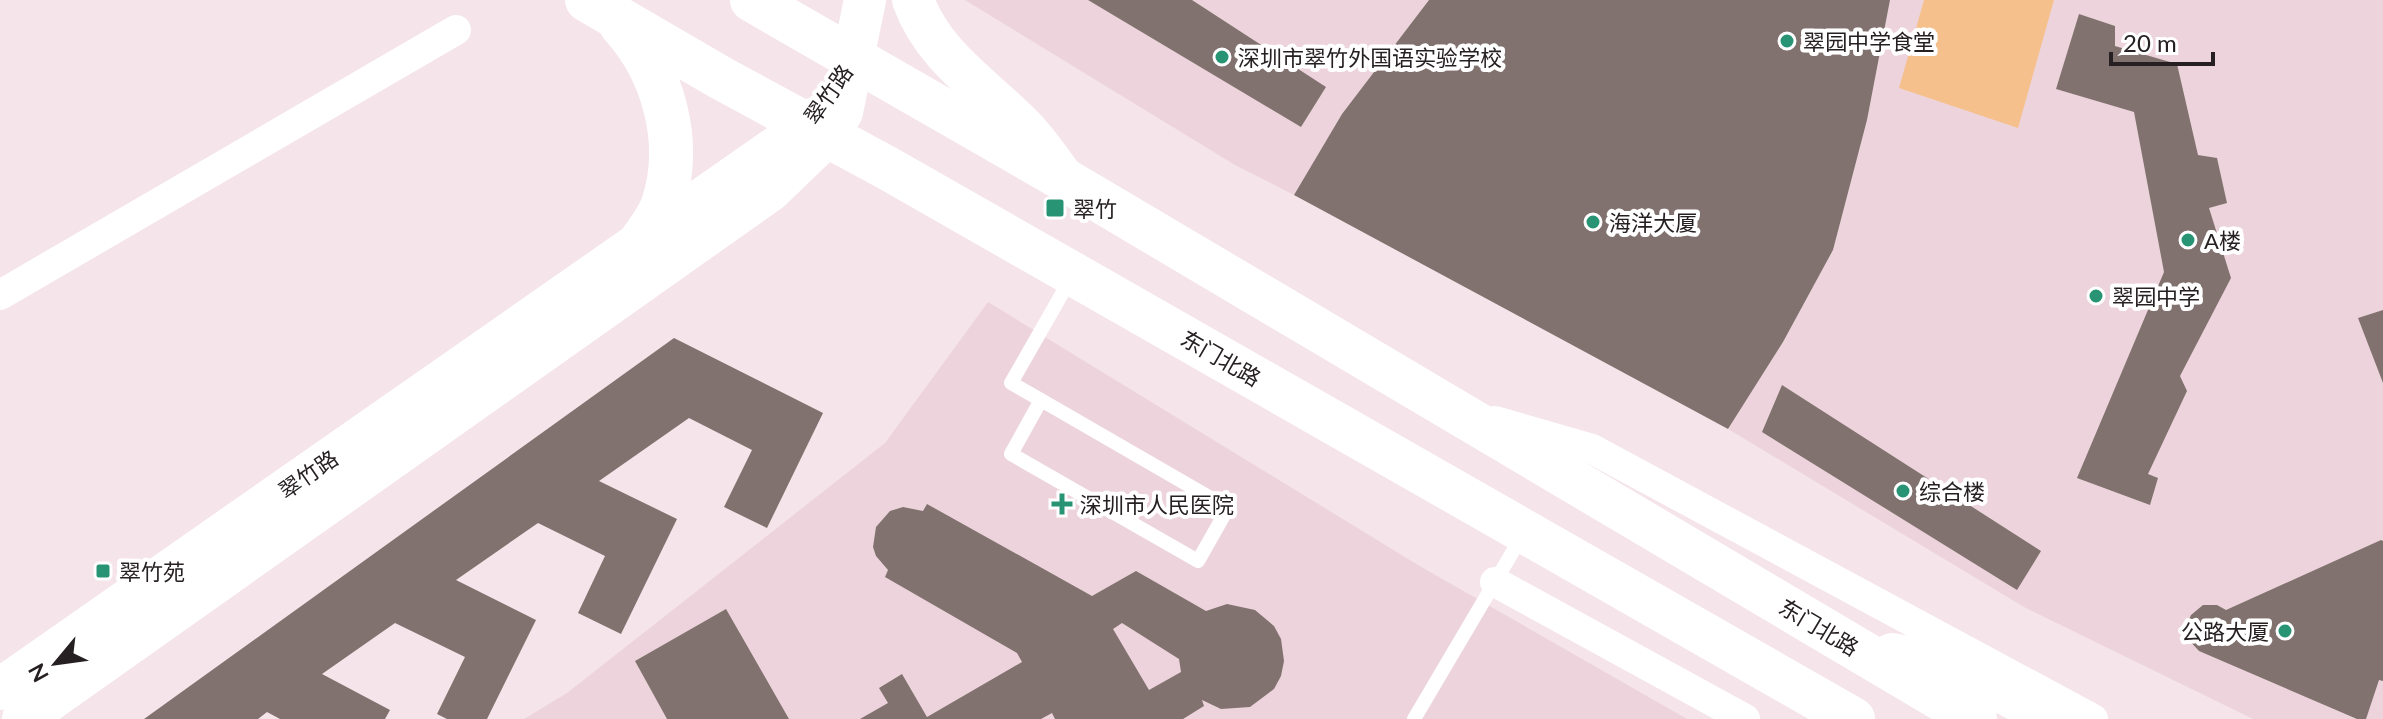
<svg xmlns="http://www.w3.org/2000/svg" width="2383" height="719" viewBox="0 0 2383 719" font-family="Lato,'Noto Sans SC',sans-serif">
	<rect width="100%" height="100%" fill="#f5e4e9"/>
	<path fill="#edd4dc" d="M965,0h464l-87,114 -48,81 -59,-30z
		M1890,0h493v719h-130l-229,-112 -296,-178 55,-87 50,-92 34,-130z
		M988,302l430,263 269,154h-1163l43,-26 318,-250z"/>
	<path fill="#f5c08c" d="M1924,0h130l-36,128 -119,-40z"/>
	<path fill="#81726f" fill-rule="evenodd" d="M1088,0h104l134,87 -25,40z
		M1429,0h461l-23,120 -34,130 -50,92 -55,87 -434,-234 48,-81z
		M2079,14l36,12v20l62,18 21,91 19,3 10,45 -18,5 22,70 -51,98 7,15 -39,83 10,4 -8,27 -73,-27 87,-206 -30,-160 -78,-23z
		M2383,310v73l-25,-65z
		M674,338l149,75 -56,115 -43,-21 28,-57 -63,-32 -90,63 78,38 -56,115 -43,-21 27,-57 -67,-33 -82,57 80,40 -49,99h-40l-10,-5 28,-57 -70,-34 -73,51 68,36 -5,9h-105l-13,-7 -9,7h-114z
		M1782,385l259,166 -24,39 -255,-158z
		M927,504l165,92 44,-25 70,40 21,-7 28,6 19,16 7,13 3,22 -3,15 -7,13 -24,18 -29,2 -19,-9 2,6 -21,13h-128l-3,-6 -11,6h-181l28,-16 -9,-15 23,-14 25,43 95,-55 -5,-9 -132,-76 3,-7 -12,-14 -3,-9 3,-20 14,-16 13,-4 20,4zM1122,623l57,36 2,13 -32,18 -36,-61z
		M2381,540l2,1v140l-4,-1 -13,39h-9l-158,-68 -12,-13v-14l4,-9 12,-10h14l9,5z
		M726,609l63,110h-122l-32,-58z"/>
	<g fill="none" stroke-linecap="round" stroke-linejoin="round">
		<path stroke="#fff" stroke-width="14" d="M1041,400l-30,54 187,107 30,-53 -187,-108 -30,-17 60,-105
			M1414,719l108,-183"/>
		<path stroke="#fff" stroke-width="30" d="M0,295l456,-265
			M1495,421l97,28 501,270
			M1495,582l250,137"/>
		<path stroke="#fff" stroke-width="42" d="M913,0c21,58 72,87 113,130 14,15 26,33 38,49
			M0,689l808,-564 4,-6
			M23,719l748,-529 56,-54 15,-24 23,-112"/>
		<path stroke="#fff" stroke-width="44" d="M587,0l134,78 168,91 964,550
			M752,0l313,180 910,539
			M621,25c43,47 62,118 42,179 -4,13 -14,25 -22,37
			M1892,655c60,9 109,33 160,64"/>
	</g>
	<g fill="#289474" stroke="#fff" stroke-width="3">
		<circle cx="1787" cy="41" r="8"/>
		<circle cx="1222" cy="57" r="8"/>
		<rect x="1045" y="198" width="20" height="20" rx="4"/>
		<circle cx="1593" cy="222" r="8"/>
		<circle cx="2188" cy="240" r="8"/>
		<circle cx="2096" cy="296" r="8"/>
		<circle cx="1903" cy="491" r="8"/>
		<path d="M1058 492h8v8h8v8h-8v8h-8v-8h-8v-8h8z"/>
		<rect x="95" y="563" width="16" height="16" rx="4"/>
		<circle cx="2285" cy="631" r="8"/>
	</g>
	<g text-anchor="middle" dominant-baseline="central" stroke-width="8" stroke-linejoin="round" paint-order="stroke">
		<g font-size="22" fill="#262022" stroke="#fff" text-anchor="start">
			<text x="1803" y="41">翠园中学食堂</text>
			<text x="1238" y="57">深圳市翠竹外国语实验学校</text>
			<text x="1073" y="208">翠竹</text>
			<text x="1609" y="222">海洋大厦</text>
			<text x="2204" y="240">A楼</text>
			<text x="2112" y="296">翠园中学</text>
			<text x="1919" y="491">综合楼</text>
			<text x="1080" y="504">深圳市人民医院</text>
			<text x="119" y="571">翠竹苑</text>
			<text x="2269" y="631" text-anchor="end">公路大厦</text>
		</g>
		<g font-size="22" fill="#262022" stroke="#fff">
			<text transform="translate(828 94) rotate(-55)">翠竹路</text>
			<text transform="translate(1221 358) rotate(30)">东门北路</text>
			<text transform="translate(308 474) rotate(-35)">翠竹路</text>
			<text transform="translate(1819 627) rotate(31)">东门北路</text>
		</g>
	</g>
	<g transform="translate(56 663) rotate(241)" stroke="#ffffff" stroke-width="6" paint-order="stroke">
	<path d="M0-6L14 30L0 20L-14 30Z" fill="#262022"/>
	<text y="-12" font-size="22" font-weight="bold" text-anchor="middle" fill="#262022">N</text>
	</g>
	<path d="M2111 52v12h102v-12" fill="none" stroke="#262022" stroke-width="4"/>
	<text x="2123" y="52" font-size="24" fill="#262022" stroke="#ffffff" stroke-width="6" paint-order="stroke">20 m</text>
</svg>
